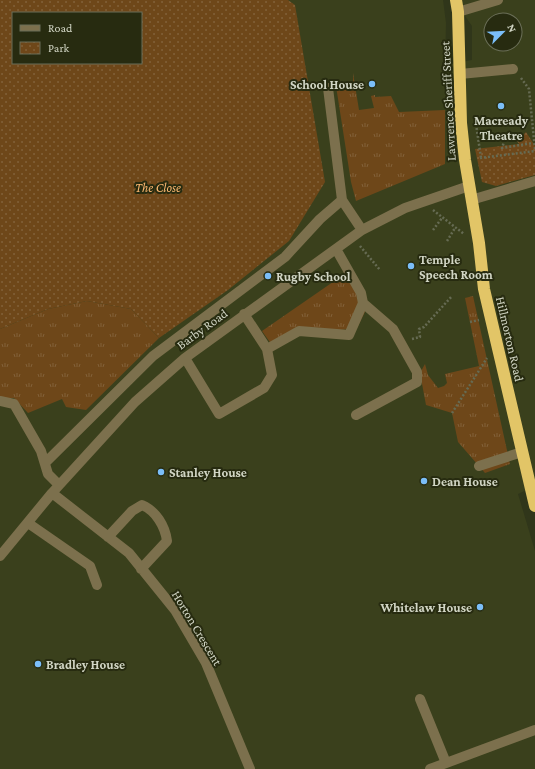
<svg xmlns="http://www.w3.org/2000/svg" width="535" height="769" viewBox="0 0 535 769" font-family="'Crimson Pro',serif">
	<defs>
		<pattern id="grass-tufts" width="24" height="20" patternUnits="userSpaceOnUse"><rect width="24" height="20" fill="#6e4719"/><path d="M3 7l-1-3M5 7V3M7 7l1-3M15 17l-1-3M17 17v-4M19 17l1-3" fill="none" stroke="#826139"/></pattern>
		<pattern id="park-dots" width="8" height="8" patternUnits="userSpaceOnUse"><rect width="8" height="8" fill="#6e4719"/><path d="M2 2h.1M6 6h.1" fill="none" stroke="#826139" stroke-width="1.8" stroke-linecap="round"/></pattern>
	</defs>
	<rect width="100%" height="100%" fill="#30361a"/>
	<path fill="#3a401c" fill-rule="evenodd" d="M0,0h443l3,23 -1,42 27,-5v-34l-14,-20 -1,-6h78v486l-17,8 17,57v218h-535zM13,13h128v50h-128zM491,20h24v24h-24z"/>
	<path fill="url(#grass-tufts)" d="M353,73l6,37 15,-2 -3,-12 4,-1v2l16,-1 8,16 46,-2v54l-89,37 -5,-19 -15,-96 17,-3z
		M346,273l13,20 6,19 -8,16 -60,7 -23,13 -12,-17z
		M473,296l37,168 -25,9 -27,-31 -6,-29 -26,-8 -6,-32 5,-9 3,11 10,13 6,-2 3,-3 -2,-9 34,-8 -14,-68z
		M87,301l44,8 28,29 -73,72 -20,-3 -4,-8 -34,14 -14,-15h-14v-69l48,-20z"/>
	<path fill="url(#park-dots)" fill-rule="evenodd" d="M0,0h288l7,5 30,177 -36,59 -61,49 -69,48 -28,-29 -44,-8 -39,8 -48,20zM13,13h128v50h-128z
		M526,132l9,14v29l-39,11 -14,-4 -7,-33 44,-5 -2,-3z"/>
	<g fill="none" stroke-linecap="round" stroke-linejoin="round">
		<path stroke="#666b53" stroke-width="2.5" stroke-dasharray="2 2" stroke-linecap="butt" d="M521,78l8,11 6,61
			M476,124l5,34
			M506,136l-4,12 31,-5
			M480,158l55,-7
			M433,210l31,24
			M433,230l9,-12
			M447,241l8,-13
			M360,246l20,24
			M470,322l9,-2
			M412,339l8,-2 -1,-8 5,-2 28,-31
			M452,413l35,-55"/>
		<path stroke="#7c704d" stroke-width="10" d="M458,12l40,-12
			M460,74l53,-5
			M342,200l20,30
			M471,200l64,-19
			M267,349l32,-18 50,4 14,-32 -2,-10 -25,-44
			M185,358l34,56 45,-26 8,-13 -5,-26 -23,-35
			M0,401l14,3 27,47 7,23 11,11
			M356,415l61,-33v-10l-24,-43 -30,-26
			M46,462l107,-106 132,-99 35,-38 22,-19 -14,-112
			M479,466l43,-14
			M52,493l77,60 46,57 31,53 44,106
			M28,523l62,43 7,19
			M108,537l24,-26 10,-6c14,6 23,21 25,36l-26,28
			M0,556l52,-63 83,-91 50,-44 177,-128 43,-22 64,-22
			M420,699l26,64
			M430,769l105,-39"/>
		<path stroke="#e2c567" stroke-width="12" d="M456,0l2,12 3,111 4,37 14,83 5,46 51,217"/>
	</g>
	<g fill="#7bbef8" stroke="#272b10" stroke-width="1.5">
		<circle cx="372" cy="84" r="4"/>
		<circle cx="501" cy="106" r="4"/>
		<circle cx="411" cy="266" r="4"/>
		<circle cx="268" cy="276" r="4"/>
		<circle cx="161" cy="472" r="4"/>
		<circle cx="424" cy="481" r="4"/>
		<circle cx="480" cy="607" r="4"/>
		<circle cx="38" cy="664" r="4"/>
	</g>
	<g text-anchor="middle" dominant-baseline="central" stroke-width="4" stroke-linejoin="round" paint-order="stroke">
		<g font-size="13" font-weight="bold" fill="#d1d5c4" stroke="#272b10" text-anchor="start">
			<text x="364" y="84" text-anchor="end">School House</text>
			<text x="501" y="120" text-anchor="middle">Macready<tspan x="501" dy="15">Theatre</tspan></text>
			<text x="419" y="259">Temple<tspan x="419" dy="15">Speech Room</tspan></text>
			<text x="276" y="276">Rugby School</text>
			<text x="169" y="472">Stanley House</text>
			<text x="432" y="481">Dean House</text>
			<text x="472" y="607" text-anchor="end">Whitelaw House</text>
			<text x="46" y="664">Bradley House</text>
		</g>
		<g font-size="13" fill="#d1d5c4" stroke="#272b10">
			<text transform="translate(448 101) rotate(-93)">Lawrence Sheriff Street</text>
			<text transform="translate(202 329) rotate(-36)">Barby Road</text>
			<text transform="translate(510 339) rotate(77)">Hillmorton Road</text>
			<text transform="translate(197 628) rotate(59)">Horton Crescent</text>
		</g>
		<g font-size="13" font-style="italic" fill="#fbb770" stroke="#272b10">
			<text x="158" y="187">The Close</text>
		</g>
	</g>
	<rect x="12" y="12" width="130" height="52" fill="#272b10" stroke="#6b6f58"/>
	<rect x="20" y="25" width="20" height="6" fill="#7c704d" stroke="#6b6f58"/>
	<text x="48" y="32" font-size="12" fill="#d1d5c4">Road</text>
	<rect x="20" y="42" width="20" height="12" fill="url(#park-dots)" stroke="#6b6f58"/>
	<text x="48" y="52" font-size="12" fill="#d1d5c4">Park</text>
	<g transform="translate(503 32) rotate(66)"><circle r="19" fill="#272b10" stroke="#6b6f58"/>
	<path d="M0-3L7 15L0 10L-7 15Z" fill="#7bbef8"/>
	<text y="-6" font-size="11" font-weight="bold" text-anchor="middle" fill="#d1d5c4">N</text>
	</g>
</svg>
